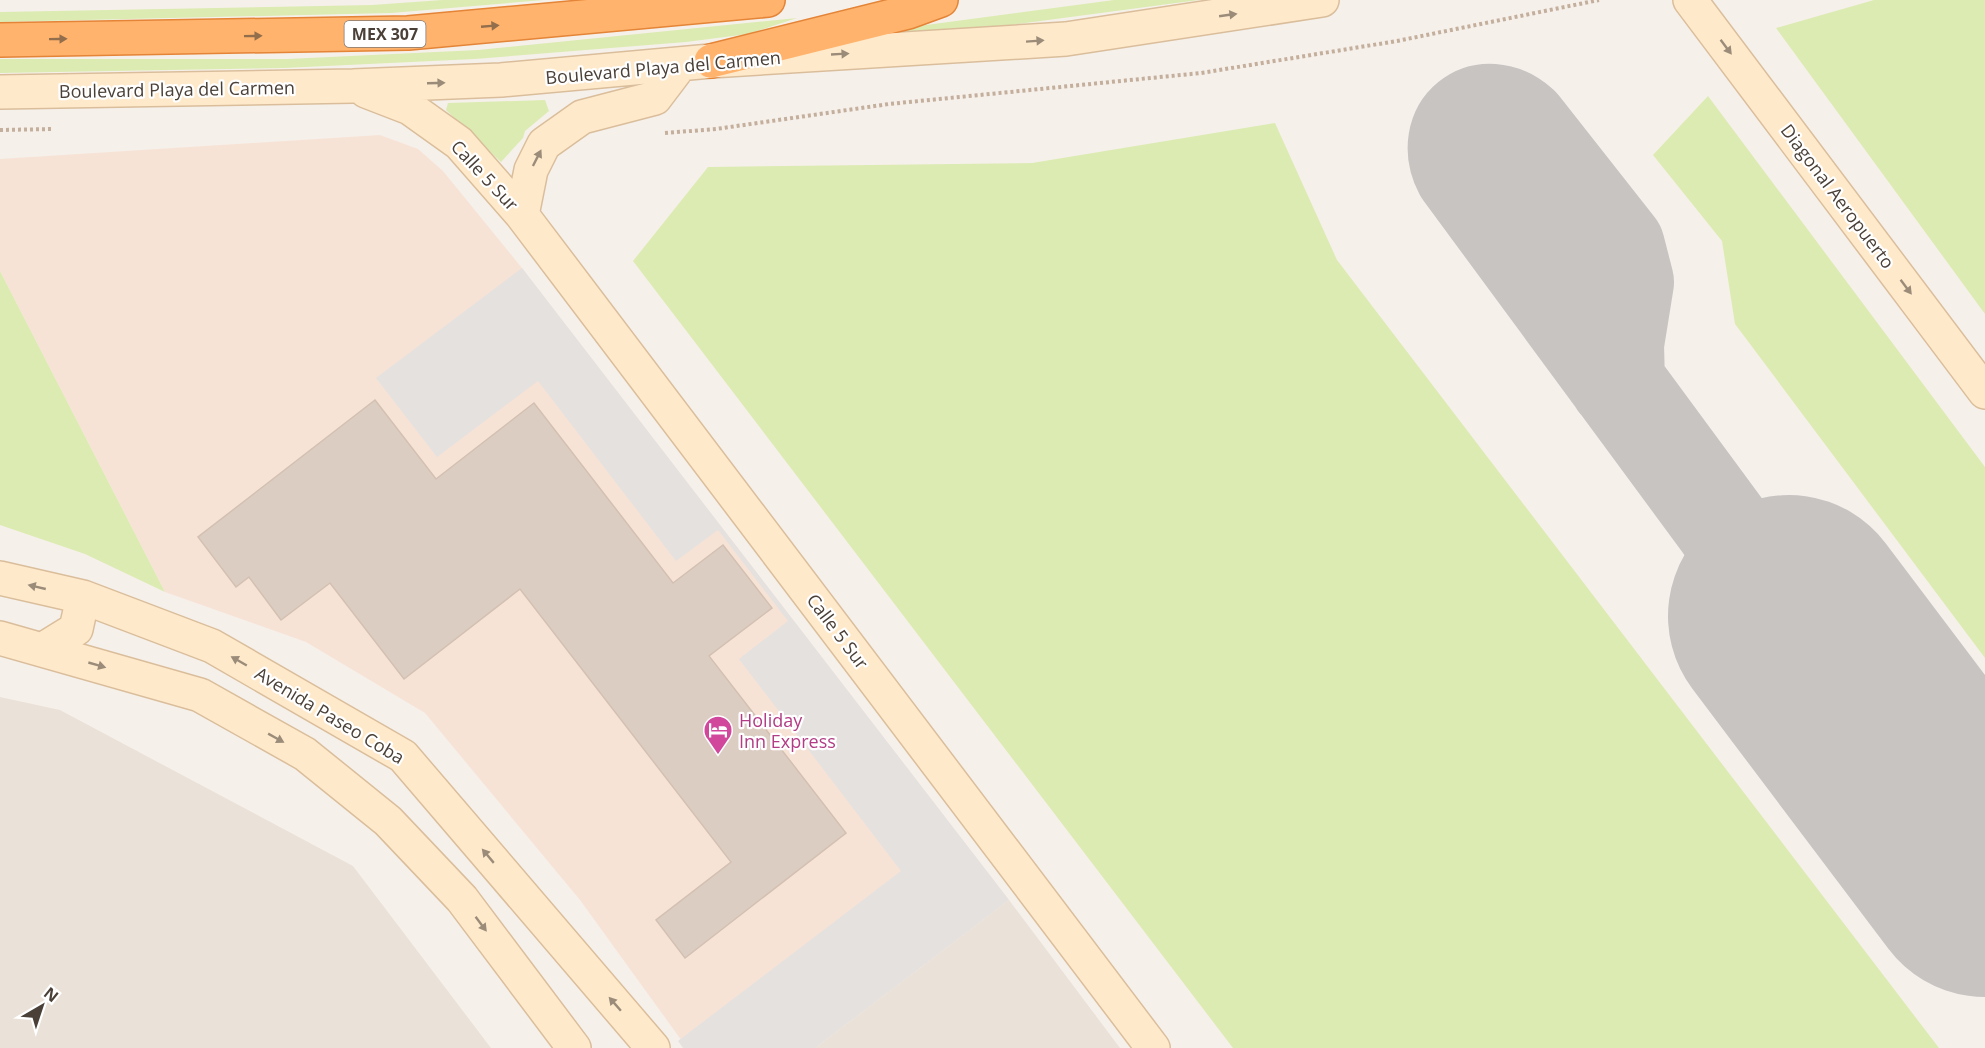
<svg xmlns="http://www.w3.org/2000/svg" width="1985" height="1048" viewBox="0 0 1985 1048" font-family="'Open Sans',sans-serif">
	<rect width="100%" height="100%" fill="#f6f0eb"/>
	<path fill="#eae1d8" d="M0,697l60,13 293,156 138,182h-491z
		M1009,900l111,148h-305z"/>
	<path fill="#f7e3d6" d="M380,135l38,14 25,22 79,97 487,632 -194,148h-128l-107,-148 -155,-187 -119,-71 -141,-50 -165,-321v-112z"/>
	<path fill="#dcebb2" d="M442,0h102l-153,13 -391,9v-10l372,-7z
		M1114,0h85l-235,31 -80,5 -18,-3z
		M1874,0h111v314l-209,-286z
		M797,18l-49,16 -62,8 -211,17 -191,9 -284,5v-14h287l191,-9z
		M1708,96l277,371v191l-250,-334 -13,-83 -69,-86z
		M545,100l4,11 -24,20 -2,7 -22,24 -55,-52 2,-7z
		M1275,123l62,137 602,788h-706l-600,-787 75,-94 324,-4z
		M0,271l165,321 -80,-38 -85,-29z"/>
	<path fill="#e4e1df" d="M522,268l487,632 -194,148h-132l-5,-7 223,-170 -162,-212 49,-38 -70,-91 -42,31 -138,-180 -101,76 -61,-79z"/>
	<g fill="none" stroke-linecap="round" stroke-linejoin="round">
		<path stroke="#c8c4c2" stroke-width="96" d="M1617,383l-1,-39 10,-62 -9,-35 -96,-122c-38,-34 -82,3 -59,47l327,444"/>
		<path stroke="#c8c4c2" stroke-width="242" d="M1789,616l196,260"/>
	</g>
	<path fill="#dbcdc2" stroke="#d3c0b2" stroke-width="1.5" d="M375,400l61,79 98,-76 139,180 50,-38 49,63 -63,48 137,177 -161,125 -29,-38 75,-58 -211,-273 -116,90 -74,-96 -49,37 -32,-43 -13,10 -38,-50z"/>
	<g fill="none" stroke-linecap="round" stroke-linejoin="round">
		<g stroke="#dabe9b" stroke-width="36">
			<path id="secondary" d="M1690,0l295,392
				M366,91l44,17 49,35 63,72 631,833
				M0,92l353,-6 148,-6 210,-19 355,-22 256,-39
				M522,215l9,-45 13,-26 38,-27 73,-19 25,-33
				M0,578l83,19 129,49 191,110 250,292
				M0,638l200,57 105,59 83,67 74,78 112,149
				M42,650l34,-21 7,-32"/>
		</g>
		<g stroke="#e48437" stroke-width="36">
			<path id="highway" d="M0,40l408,-7 360,-33
				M711,61l197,-49 33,-12"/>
		</g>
		<path stroke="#c4af9d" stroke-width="4" stroke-dasharray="3 3" stroke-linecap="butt" d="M0,130l53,-1
			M665,133l51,-4 173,-25 312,-31 196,-32 202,-41"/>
		<use href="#secondary" stroke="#ffe9cb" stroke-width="33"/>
		<use href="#highway" stroke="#ffb36c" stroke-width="33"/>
	</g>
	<defs><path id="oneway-solid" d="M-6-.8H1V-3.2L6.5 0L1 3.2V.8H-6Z" transform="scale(1.5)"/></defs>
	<g fill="#9b8c7a">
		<use href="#oneway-solid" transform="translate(1228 15) rotate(-8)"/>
		<use href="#oneway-solid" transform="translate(1035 41) rotate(-4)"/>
		<use href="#oneway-solid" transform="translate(1726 47) rotate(53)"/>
		<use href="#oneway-solid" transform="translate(840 54) rotate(-3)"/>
		<use href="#oneway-solid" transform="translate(436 83) rotate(-2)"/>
		<use href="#oneway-solid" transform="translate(537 158) rotate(-63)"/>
		<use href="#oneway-solid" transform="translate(1906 287) rotate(53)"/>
		<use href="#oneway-solid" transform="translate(37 587) rotate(-167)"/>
		<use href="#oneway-solid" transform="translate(239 661) rotate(-150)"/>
		<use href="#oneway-solid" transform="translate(97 665) rotate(16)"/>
		<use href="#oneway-solid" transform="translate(276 738) rotate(29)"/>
		<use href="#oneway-solid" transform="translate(488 856) rotate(-130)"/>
		<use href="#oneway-solid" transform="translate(481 924) rotate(53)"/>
		<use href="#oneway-solid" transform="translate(615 1004) rotate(-131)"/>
	</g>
	<g fill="#926e4d">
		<use href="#oneway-solid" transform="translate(490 26) rotate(-5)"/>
		<use href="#oneway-solid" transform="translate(253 36) rotate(-1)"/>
		<use href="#oneway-solid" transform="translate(58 39) rotate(-1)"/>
	</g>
	<defs>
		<g id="hotel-pin" transform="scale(1.5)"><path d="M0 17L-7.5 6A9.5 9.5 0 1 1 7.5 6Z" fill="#d1479c" stroke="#fff"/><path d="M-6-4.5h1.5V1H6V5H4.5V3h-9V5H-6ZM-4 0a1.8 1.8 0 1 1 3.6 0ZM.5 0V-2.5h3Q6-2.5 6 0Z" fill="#fff"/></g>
	</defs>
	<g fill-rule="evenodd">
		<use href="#hotel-pin" x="718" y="730"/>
	</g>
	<g text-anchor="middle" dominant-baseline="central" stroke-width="4.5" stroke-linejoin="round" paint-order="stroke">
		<rect fill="#fff" stroke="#807974" stroke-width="1.5" x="344.5" y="21" width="81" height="26" rx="4.5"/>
		<g font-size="16" font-weight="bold" fill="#4a4038">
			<text x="385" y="34">MEX 307</text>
		</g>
		<g font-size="18" fill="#4a4038" stroke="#fff">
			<text transform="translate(663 67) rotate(-5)">Boulevard Playa del Carmen</text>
			<text transform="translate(177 89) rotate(-1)">Boulevard Playa del Carmen</text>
			<text transform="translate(485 175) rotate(47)">Calle 5 Sur</text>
			<text transform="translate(1838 196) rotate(53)">Diagonal Aeropuerto</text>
			<text transform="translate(838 631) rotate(53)">Calle 5 Sur</text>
			<text transform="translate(330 715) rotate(31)">Avenida Paseo Coba</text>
		</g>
		<g font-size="18" fill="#b23c85" stroke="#fff" text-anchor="start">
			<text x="739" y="720">Holiday<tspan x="739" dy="21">Inn Express</tspan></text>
		</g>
	</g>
	<g transform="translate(42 1006) rotate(39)" stroke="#ffffff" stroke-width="4.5" paint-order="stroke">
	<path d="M0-4.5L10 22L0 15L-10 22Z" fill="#4a4038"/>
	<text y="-9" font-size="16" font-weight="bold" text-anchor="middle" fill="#4a4038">N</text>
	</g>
</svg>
